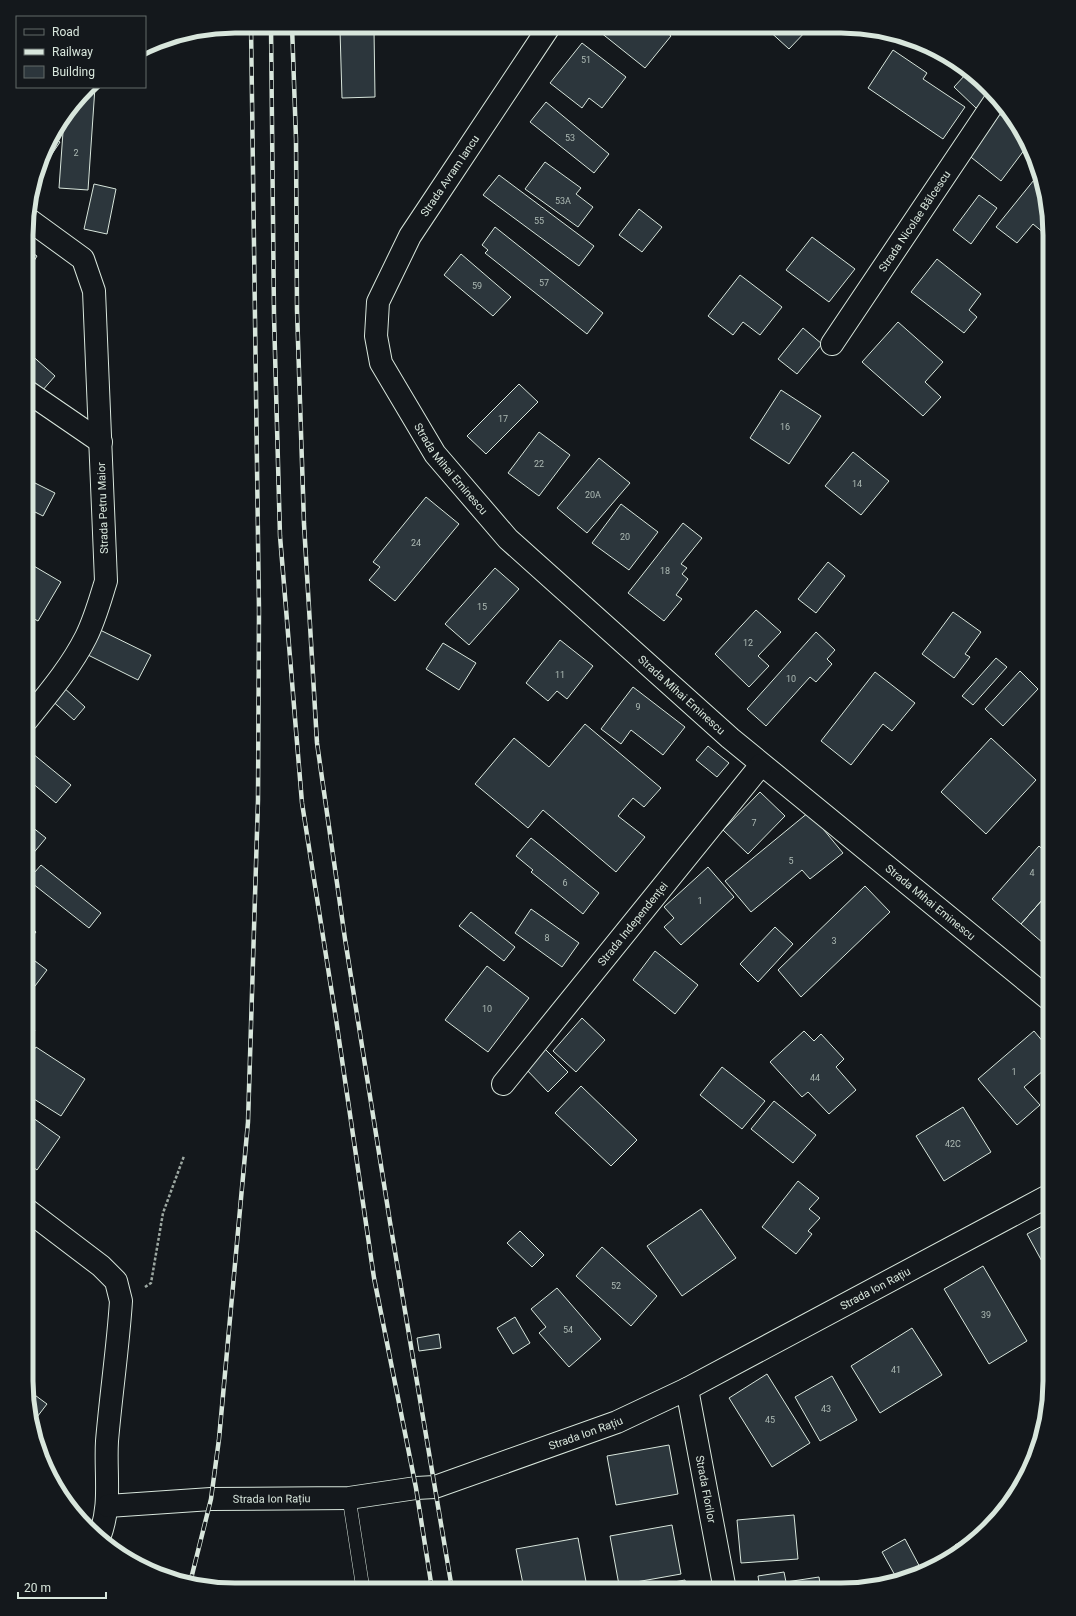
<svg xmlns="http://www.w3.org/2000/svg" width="1076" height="1616" viewBox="0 0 1076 1616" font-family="Roboto,sans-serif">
	<rect width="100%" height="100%" fill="#14181c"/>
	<path fill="#2c363c" stroke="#d8e6dc" d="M604,27h56l11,9 -26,32 -45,-36z
		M766,28h43l-20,21z
		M340,30h34l1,67 -33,1z
		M582,43l44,34 -24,31 -13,-10 -7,10 -32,-25z
		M928,46l27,16 -2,3z
		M893,50l34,23 -4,6 42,28 -22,32 -75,-51z
		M966,74l22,22 -12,12 -22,-21z
		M90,87h5l-7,103 -29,-2 5,-70z
		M546,102l63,52 -15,19 -64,-51z
		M998,113l22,17 8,15 -27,36 -34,-27z
		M52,137l8,5 -20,30z
		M545,162l36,26 -5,6 17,13 -15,20 -53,-38z
		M499,175l95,71 -15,20 -96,-71z
		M1038,175l12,63 -17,-14 -16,19 -21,-16z
		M94,184l22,5 -9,45 -23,-5z
		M979,195l18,13 -26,36 -18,-14z
		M639,209l23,18 -20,25 -23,-17z
		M495,227l108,86 -16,21 -102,-81 3,-3 -6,-5z
		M812,237l43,32 -26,33 -43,-32z
		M28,250l9,6 -9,15z
		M461,254l50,43 -18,19 -49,-41z
		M937,259l44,35 -12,16 8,7 -13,16 -53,-41z
		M740,275l42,32 -22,28 -17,-13 -10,13 -25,-19z
		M898,322l45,40 -18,20 16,15 -18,19 -61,-54z
		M803,328l19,16 -25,30 -19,-15z
		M28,352l27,24 -13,15 -14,-12z
		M519,384l19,18 -52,52 -19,-18z
		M781,390l40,26 -32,48 -39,-26z
		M539,432l31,23 -31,41 -31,-23z
		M853,452l36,29 -28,34 -36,-29z
		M599,458l31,25 -43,50 -30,-25z
		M27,479l28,14 -12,23 -16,-8z
		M426,497l33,27 -64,77 -26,-21 11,-13 -7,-5z
		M621,504l37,28 -29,38 -37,-27z
		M683,523l19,15 -21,26 6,4 -5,6 6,5 -12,16 6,4 -18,22 -36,-28z
		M27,562l34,20 -23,39 -11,-6z
		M828,562l17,14 -29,37 -18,-14z
		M495,568l24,21 -50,56 -24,-21z
		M756,610l25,22 -23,24 11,10 -20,21 -34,-33z
		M953,612l28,20 -16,22 5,3 -16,21 -32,-24z
		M96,628l55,27 -13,25 -54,-27z
		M816,632l19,18 -8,9 5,5 -16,18 -6,-5 -44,49 -19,-17z
		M560,640l33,26 -26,33 -10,-8 -9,10 -22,-18z
		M443,643l33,20 -17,27 -33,-21z
		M996,658l11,9 -34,38 -11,-9z
		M1020,671l18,18 -35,37 -18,-17z
		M875,672l40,31 -23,28 -9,-7 -32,41 -30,-24z
		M62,686l23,21 -11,13 -24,-21z
		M633,687l52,40 -22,28 -32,-25 -10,14 -20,-15z
		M585,724l76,64 -17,19 -11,-9 -15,18 27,21 -29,35 -73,-62 -15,18 -53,-44 39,-46 35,29z
		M991,738l45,42 -50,54 -45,-42z
		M708,746l21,17 -12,14 -21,-17z
		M27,749l44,36 -15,18 -25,-21 -4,5z
		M760,792l25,24 -37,38 -25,-24z
		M809,812l34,41 -33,26 -8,-9 -51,42 -26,-31z
		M27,823l19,15 -15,18 -4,-3z
		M531,838l68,55 -16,21 -52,-42 2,-2 -17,-14z
		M1039,846l11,10v35l-29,33 -29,-25z
		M41,865l60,48 -12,15 -61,-48z
		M708,867l26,30 -53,48 -17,-18 10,-9 -10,-11z
		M865,886l25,26 -89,85 -23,-27z
		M1050,891v58l-29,-25z
		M531,909l48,34 -17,24 -47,-34z
		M471,912l44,35 -11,14 -45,-35z
		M27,924l9,8 -9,11z
		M775,927l18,17 -35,38 -18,-18z
		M655,951l43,34 -23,29 -42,-34z
		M27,955l20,15 -18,24 -2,-1z
		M487,966l42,32 -41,54 -43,-32z
		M582,1018l23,22 -29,32 -23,-21z
		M27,1024l8,6 -8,13z
		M804,1031l10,10 7,-7 23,25 -8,8 20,23 -27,24 -21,-22 -6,5 -32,-35z
		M1034,1031l16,19v15l-26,22 16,18 -23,20 -39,-46z
		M36,1047l49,32 -24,37 -35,-22v-32z
		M544,1048l24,24 -20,20 -24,-25z
		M722,1067l43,34 -23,28 -42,-34z
		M581,1086l56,54 -26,26 -56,-53z
		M774,1101l42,34 -23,28 -42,-34z
		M963,1107l28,45 -47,29 -28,-45z
		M26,1113l34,24 -23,33 -11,-8z
		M798,1181l21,17 -10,11 11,9 -12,13 4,3 -16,20 -34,-27z
		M701,1209l35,49 -54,38 -35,-50z
		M1050,1222v54l-23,-42z
		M520,1231l24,24 -12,12 -25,-24z
		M602,1247l55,49 -26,30 -55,-50z
		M983,1266l44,75 -38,23 -45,-75z
		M557,1288l44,51 -32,28 -30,-34 7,-6 -15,-18z
		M515,1317l15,26 -17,11 -16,-26z
		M912,1328l30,47 -62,38 -29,-47z
		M439,1334l2,14 -22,3 -2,-13z
		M767,1374l43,69 -38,24 -43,-69z
		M832,1376l25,44 -37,21 -25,-44z
		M28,1390l19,14 -13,17z
		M669,1445l9,49 -62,11 -9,-49z
		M794,1515l4,44 -57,4 -4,-43z
		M672,1525l9,49 -62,11 -9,-49z
		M978,1532l3,4 -2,2 -20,13 -4,-6z
		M578,1538l9,49 -10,2h-53l-8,-40z
		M905,1539l17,32 -8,4 -17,4 -15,-27z
		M784,1572l2,10 33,-5 2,13h-61l-2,-14z
		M685,1580l2,10 -29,-1 -1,-4z"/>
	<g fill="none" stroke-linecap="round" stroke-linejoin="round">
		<g stroke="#d8e6dc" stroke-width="14">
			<path id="lane" d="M349,1498l14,91"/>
		</g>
		<g stroke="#d8e6dc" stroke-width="24">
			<g id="street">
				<path id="s1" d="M549,27l-139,209 -32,66 -2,34 5,27 54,91 73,85 222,199 320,262"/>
				<path id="s2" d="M832,344l165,-246"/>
				<path d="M28,392l73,50"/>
				<path d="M27,720c21,-26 44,-53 59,-83 9,-18 14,-37 20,-56l-12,-290 -11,-32 -55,-40"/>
				<path id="s3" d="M503,1084l258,-319"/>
				<path d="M26,1209l75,57 15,15 5,20c-3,46 -10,93 -14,140 -2,34 5,64 -8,97"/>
				<path id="s4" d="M687,1389l38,201"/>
				<path id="s5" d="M108,1506l103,-7 138,-1 67,-10 19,-1 182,-65 70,-33 363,-194"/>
			</g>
		</g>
		<path stroke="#9da8a2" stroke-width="2.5" stroke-dasharray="3 2" stroke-linecap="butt" d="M145,1287l6,-4 12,-70 21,-57"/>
		<use href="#lane" stroke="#14181c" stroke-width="13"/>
		<use href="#street" stroke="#14181c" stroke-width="22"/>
		<g stroke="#d8e6dc" stroke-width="4.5">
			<path id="rail" d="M271,26l3,290 6,220 22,267 34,216 38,259 42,210 16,101
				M292,26l4,113 1,171 7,214 13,219 28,196 45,283 62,367
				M190,1583l21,-84 8,-60 29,-317 10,-322 1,-189 -8,-585"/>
		</g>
		<use href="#rail" stroke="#14181c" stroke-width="3" stroke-dasharray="9" stroke-linecap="butt"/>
	</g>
	<g text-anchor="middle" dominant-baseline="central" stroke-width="3" stroke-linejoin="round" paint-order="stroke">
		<g font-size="9" fill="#adbab4">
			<text x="586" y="60">51</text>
			<text x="570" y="138">53</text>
			<text x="76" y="153">2</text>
			<text x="563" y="201">53A</text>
			<text x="539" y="221">55</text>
			<text x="544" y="283">57</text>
			<text x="477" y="286">59</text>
			<text x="503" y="419">17</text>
			<text x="785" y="427">16</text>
			<text x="539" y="464">22</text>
			<text x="857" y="484">14</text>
			<text x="593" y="495">20A</text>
			<text x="625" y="537">20</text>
			<text x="416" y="543">24</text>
			<text x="665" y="571">18</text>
			<text x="482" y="607">15</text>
			<text x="748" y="643">12</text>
			<text x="560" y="675">11</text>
			<text x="791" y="679">10</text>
			<text x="638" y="707">9</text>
			<text x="754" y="823">7</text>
			<text x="791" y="861">5</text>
			<text x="1032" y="873">4</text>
			<text x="565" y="883">6</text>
			<text x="700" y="901">1</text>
			<text x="547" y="938">8</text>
			<text x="834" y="941">3</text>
			<text x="487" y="1009">10</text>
			<text x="1014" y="1072">1</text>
			<text x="815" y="1078">44</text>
			<text x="953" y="1144">42C</text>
			<text x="616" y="1286">52</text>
			<text x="986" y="1315">39</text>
			<text x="568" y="1330">54</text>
			<text x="896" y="1370">41</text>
			<text x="826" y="1409">43</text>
			<text x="770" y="1420">45</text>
		</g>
		<g font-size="11" fill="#d8e6dc" stroke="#14181c">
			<text transform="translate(450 176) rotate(-56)">Strada Avram Iancu</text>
			<text stroke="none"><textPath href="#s2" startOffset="148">Strada Nicolae Bălcescu</textPath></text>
			<text stroke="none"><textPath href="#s1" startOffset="513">Strada Mihai Eminescu</textPath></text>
			<text transform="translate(103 508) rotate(-92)">Strada Petru Maior</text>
			<text stroke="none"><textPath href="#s1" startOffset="837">Strada Mihai Eminescu</textPath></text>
			<text stroke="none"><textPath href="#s1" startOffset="1161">Strada Mihai Eminescu</textPath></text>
			<text stroke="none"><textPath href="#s3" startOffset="206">Strada Independenței</textPath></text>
			<text stroke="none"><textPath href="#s5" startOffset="812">Strada Ion Rațiu</textPath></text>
			<text stroke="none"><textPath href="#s5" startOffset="488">Strada Ion Rațiu</textPath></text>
			<text stroke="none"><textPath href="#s4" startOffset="102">Strada Florilor</textPath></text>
			<text stroke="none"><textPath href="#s5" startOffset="164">Strada Ion Rațiu</textPath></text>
		</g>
	</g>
	<path d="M0 0H1076V1616H0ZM235 33H841A202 202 0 0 1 1043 235V1381A202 202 0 0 1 841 1583H235A202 202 0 0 1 33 1381V235A202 202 0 0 1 235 33Z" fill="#14181c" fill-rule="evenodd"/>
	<path fill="none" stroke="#d8e6dc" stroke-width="5" d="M235 33H841A202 202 0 0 1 1043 235V1381A202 202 0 0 1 841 1583H235A202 202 0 0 1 33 1381V235A202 202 0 0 1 235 33Z"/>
	<rect x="16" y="16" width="130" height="72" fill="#14181c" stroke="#626a69"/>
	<rect x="24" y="29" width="20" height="6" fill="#14181c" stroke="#626a69"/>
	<text x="52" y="36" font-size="12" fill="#d8e6dc">Road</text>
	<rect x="24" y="49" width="20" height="6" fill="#d8e6dc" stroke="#626a69"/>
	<text x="52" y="56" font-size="12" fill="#d8e6dc">Railway</text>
	<rect x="24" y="66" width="20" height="12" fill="#2c363c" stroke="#626a69"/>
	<text x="52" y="76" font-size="12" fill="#d8e6dc">Building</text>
	<path d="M18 1592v6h88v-6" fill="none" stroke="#d8e6dc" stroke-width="2"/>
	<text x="24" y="1592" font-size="12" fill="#d8e6dc" stroke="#14181c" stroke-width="3" paint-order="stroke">20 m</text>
</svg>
